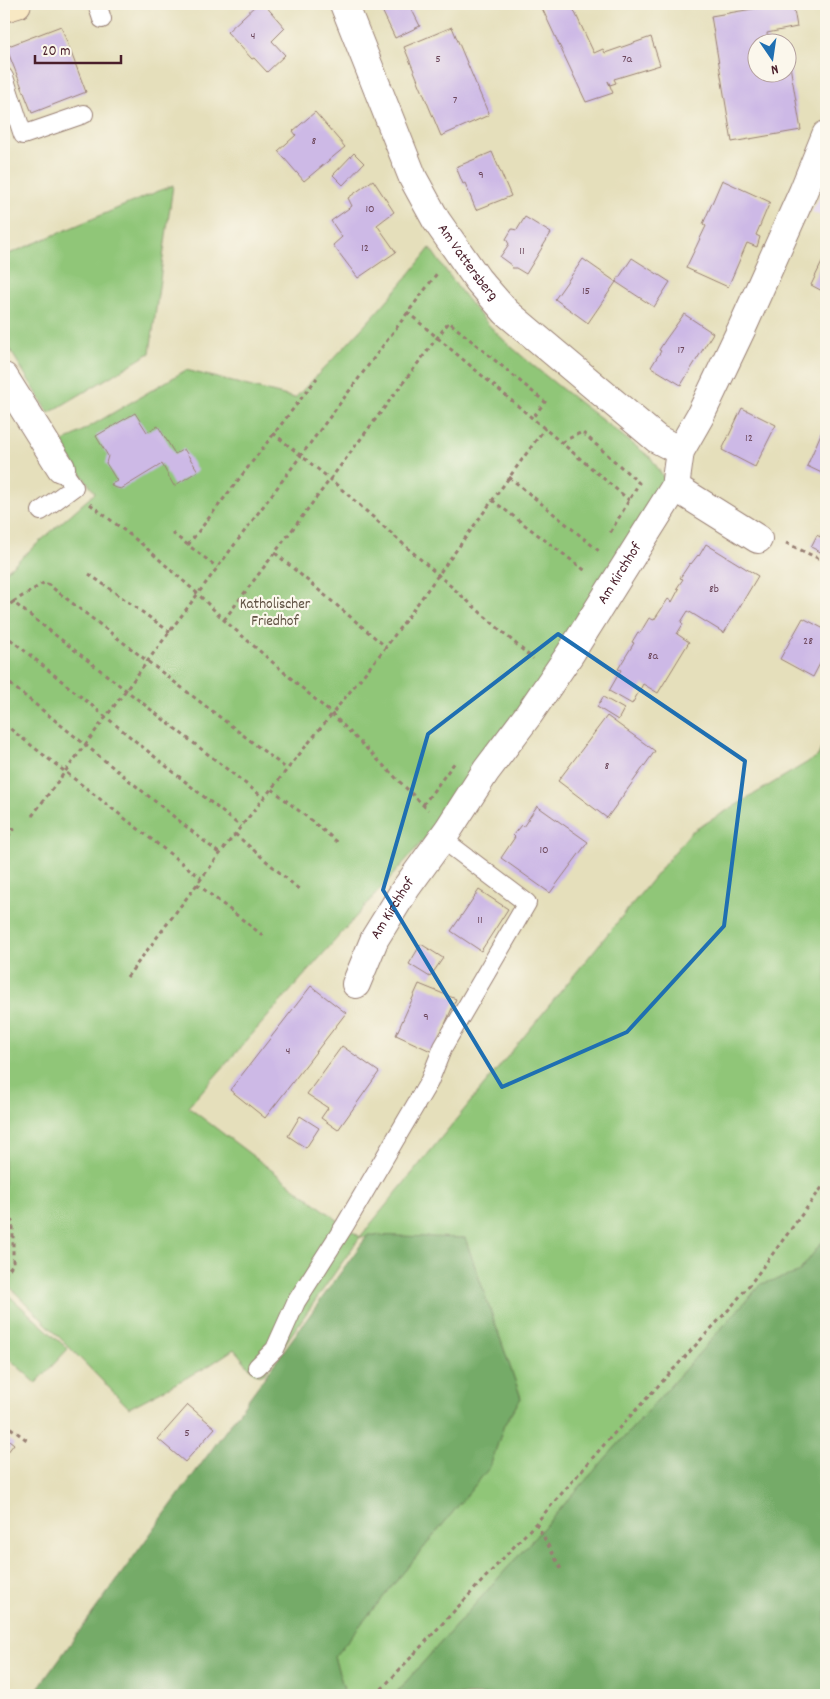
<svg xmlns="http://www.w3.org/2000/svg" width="830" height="1699" viewBox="0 0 830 1699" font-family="Dekko,sans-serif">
	<rect width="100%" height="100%" fill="#fbf7ec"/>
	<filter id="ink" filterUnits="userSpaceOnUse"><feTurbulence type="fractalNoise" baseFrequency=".02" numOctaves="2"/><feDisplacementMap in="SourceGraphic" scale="10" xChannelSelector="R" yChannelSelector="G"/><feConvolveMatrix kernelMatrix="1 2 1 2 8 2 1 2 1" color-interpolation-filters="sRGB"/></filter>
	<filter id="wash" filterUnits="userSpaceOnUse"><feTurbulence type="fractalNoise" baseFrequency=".0096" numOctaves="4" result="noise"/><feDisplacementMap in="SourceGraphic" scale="20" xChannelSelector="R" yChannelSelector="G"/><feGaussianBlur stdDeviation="1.12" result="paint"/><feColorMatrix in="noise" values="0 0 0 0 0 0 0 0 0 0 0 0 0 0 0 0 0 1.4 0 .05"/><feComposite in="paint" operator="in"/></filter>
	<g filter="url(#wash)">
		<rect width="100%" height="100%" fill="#e5dfbb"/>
		<path fill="#e2d4f3" d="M826,191v27l-14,-6 10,-19z"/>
		<path fill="#90c678" stroke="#6d7252" d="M173,185l-23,168 -101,60 -45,-73v-84z
			M430,248c23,33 47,68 77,95 46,41 96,77 144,115l15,23 -114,186 -116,159 -248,281 172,130 331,-405 127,-76 8,-19v500l-28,37 -37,10 -367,411h-55l5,-6 -10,-32 156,-190 14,-42 17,-27 -56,-160 -105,-1 -97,138 -9,-2 -20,-24 -27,18 -78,41 -125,-127v-450l1,-1 -1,-3v-254l91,-80 -35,-49 126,-74 109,28c47,-48 94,-96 135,-150z
			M5,1292l63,57 -32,34 -32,-29v-61z"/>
		<path fill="#74ab68" stroke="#5f654a" d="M368,1235l97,3 56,160 -17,27 -14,42 -156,190 10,32 -5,6h-306z
			M826,1237v458h-432l367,-411 37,-11z"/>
		<g id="blocks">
			<path fill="#cdb9e6" d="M257,4h7l21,24 -13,13 13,14 -18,17 -13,-14 -2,1 -25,-27z
				M379,4h30l11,22 -25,12z
				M540,4h31l23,49 9,-4 2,4 46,-16 9,28 -46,14 2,4 -6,2 -2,-4 5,12 -27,9z
				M770,4h23l4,23 -30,6 1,9h-10v30h30v-11l1,-1 12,70 -69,12 -21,-126 59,-10z
				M61,26l25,66 -54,21 -26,-66z
				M452,27l37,88 -48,21 -37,-89z
				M315,112l30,35 -41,34 -26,-30 18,-16 -3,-4z
				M492,152l19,44 -35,14 -11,-27 -2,1 -7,-17z
				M354,153l10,10 -21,22 -10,-10z
				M373,180l21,32 -17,13 19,27 -38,26 -25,-33 9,-8 -11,-16 21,-15 -4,-8z
				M722,180l48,22 -14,33 4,2 -3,10 -10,-4 -19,44 -42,-19 20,-42 -3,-2z
				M525,217l26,16 -25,41 -10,-6h-4l-1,-3 -11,-8 9,-13 -3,-5 6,-10 5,1z
				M826,254v39l-15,-8z
				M632,258l38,24 -16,25 -38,-25z
				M583,259l33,23 -28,41 -33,-24z
				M684,314l29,19 -32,52 -30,-18 10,-16 -2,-1 7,-11z
				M742,408l34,17 -21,42 -33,-17z
				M135,413l12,19 11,-6 17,28 9,-5 14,22 -24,15 -12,-22 -41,25 -8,-2 -2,-3 6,-3 -11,-18 2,-7 -12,-20z
				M823,429l3,2v44l-19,-9z
				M826,525v30l-15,-8 6,-12 3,2z
				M706,544l52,32 -34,57 -36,-22 -7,11 2,2 -6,10 12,8 -31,51 -15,-9 -11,20 -23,-13 12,-21 -3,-1 16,-26 -2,-1 6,-10 2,1 9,-15 5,2 14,-21 4,3 7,-13 -2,-1 6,-9 -3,-1 10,-15 1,1 7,-9 1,1z
				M803,618l23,12v22l-13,25 -33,-18z
				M603,697l21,12 -6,11 -21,-13z
				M607,716l48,35 -48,67 -49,-37z
				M537,806l51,36 -38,51 -49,-35 14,-21 -2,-2 8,-10 2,2z
				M479,890l29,19 -27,42 -30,-20z
				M421,944l22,14 -13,19 -21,-13z
				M419,984l37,15 -23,53 -37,-17z
				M311,986l35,27 -81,105 -35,-28z
				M342,1046l37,26 -41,58 -17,-12 7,-10 -21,-14z
				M300,1116l19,12 -13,20 -18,-12z
				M188,1405l27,23 -30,34 -27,-23z
				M4,1436l10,8 -10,13z"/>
		</g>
	</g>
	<g filter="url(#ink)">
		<use href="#blocks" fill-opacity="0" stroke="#987f73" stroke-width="1"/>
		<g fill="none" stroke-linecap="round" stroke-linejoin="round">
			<g stroke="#987f73" stroke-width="20">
				<path id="lane" d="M97,4l5,15
					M4,77l19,58 61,-21
					M41,511l33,-24 -13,-19
					M257,1367l18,-18 21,-47 49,-77 84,-143 14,-35 84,-144 -86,-65"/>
			</g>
			<g stroke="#987f73" stroke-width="30">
				<g id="street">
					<path id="s1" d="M344,4l69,174 23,42 42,60 28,32 151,127 23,12"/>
					<path d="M4,377l57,91"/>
					<path d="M675,487l83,52"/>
					<path id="s2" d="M356,984l19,-46 31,-50 42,-58 38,-59 43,-57 41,-60 105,-167 5,-36 20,-35 42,-88 61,-136 23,-57"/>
				</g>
			</g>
			<g stroke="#987f73" stroke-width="30">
				<path id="secondary" d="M4,8l13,-4"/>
			</g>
			<path stroke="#987f73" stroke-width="3" stroke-dasharray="4 4" stroke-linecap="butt" d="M407,312l222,188
				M273,433l57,46 203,180
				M562,442l20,-10 57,51 -29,50
				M509,477l90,74
				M492,500l95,72
				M90,504l53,41 55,49 26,26 108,94 96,96
				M172,533l45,34
				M786,543l40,19
				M188,545l129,-167
				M275,553l111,94
				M89,574l81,58
				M13,602l32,-20 242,187
				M4,609l9,-7 251,196
				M224,620l225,-298 96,80 -12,15
				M4,634l237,193
				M4,679l216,175
				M4,724l197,154
				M272,789l68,55
				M423,805l32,-43
				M4,814l10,16 -10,10
				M32,816l406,-544
				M235,834l66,57
				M197,884l69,54
				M127,977l108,-143 151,-187 159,-219
				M4,1275l9,-11v-41l-5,-8
				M4,1423l24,18
				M536,1523l25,46
				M376,1695l160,-172 73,-84 122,-132 20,-24 75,-101"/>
			<use href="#lane" stroke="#fff" stroke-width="18"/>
			<use href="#street" stroke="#fff" stroke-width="28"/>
			<use href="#secondary" stroke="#f8e8c3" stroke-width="28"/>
		</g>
	</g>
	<path fill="none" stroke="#1f6fb2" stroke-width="4" stroke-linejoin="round" d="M558,634l187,127 -21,165 -97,106 -125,55 -119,-197 45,-156z"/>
	<g text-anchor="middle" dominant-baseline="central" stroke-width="4.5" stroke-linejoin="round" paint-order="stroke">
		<g font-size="12" fill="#6b465a">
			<text x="253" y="36">4</text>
			<text x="438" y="59">5</text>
			<text x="627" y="59">7a</text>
			<text x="455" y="100">7</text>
			<text x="314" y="141">8</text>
			<text x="481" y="175">9</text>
			<text x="370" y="209">10</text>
			<text x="365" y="248">12</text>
			<text x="522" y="251">11</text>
			<text x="586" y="291">15</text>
			<text x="681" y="350">17</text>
			<text x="749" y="438">12</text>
			<text x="714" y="589">8b</text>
			<text x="808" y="641">28</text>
			<text x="653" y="656">8a</text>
			<text x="607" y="766">8</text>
			<text x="544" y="850">10</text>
			<text x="480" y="920">11</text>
			<text x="426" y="1017">9</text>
			<text x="288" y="1051">4</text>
			<text x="187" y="1433">5</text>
		</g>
		<g font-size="15" fill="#4a1f2b" stroke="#fbf7ec">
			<text stroke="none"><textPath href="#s1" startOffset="288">Am Vattersberg</textPath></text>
			<text stroke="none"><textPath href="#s2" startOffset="489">Am Kirchhof</textPath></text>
			<text stroke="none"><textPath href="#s2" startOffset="84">Am Kirchhof</textPath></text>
		</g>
		<g font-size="15" fill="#5f5142" stroke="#fbf7ec">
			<text x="275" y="605">Katholischer<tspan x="275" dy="17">Friedhof</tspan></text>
		</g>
	</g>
	<rect width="830" height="1699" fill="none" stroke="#fbf7ec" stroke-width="20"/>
	<g transform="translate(772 58) rotate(167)"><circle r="24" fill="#fbf7ec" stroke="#b4a19f"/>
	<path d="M0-4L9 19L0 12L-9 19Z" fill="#1f6fb2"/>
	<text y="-8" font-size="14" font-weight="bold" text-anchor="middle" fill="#4a1f2b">N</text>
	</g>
	<path d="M35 55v8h86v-8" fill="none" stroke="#4a1f2b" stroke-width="2.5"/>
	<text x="42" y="55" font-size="15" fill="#4a1f2b" stroke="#fbf7ec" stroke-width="4" paint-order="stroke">20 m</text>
</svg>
